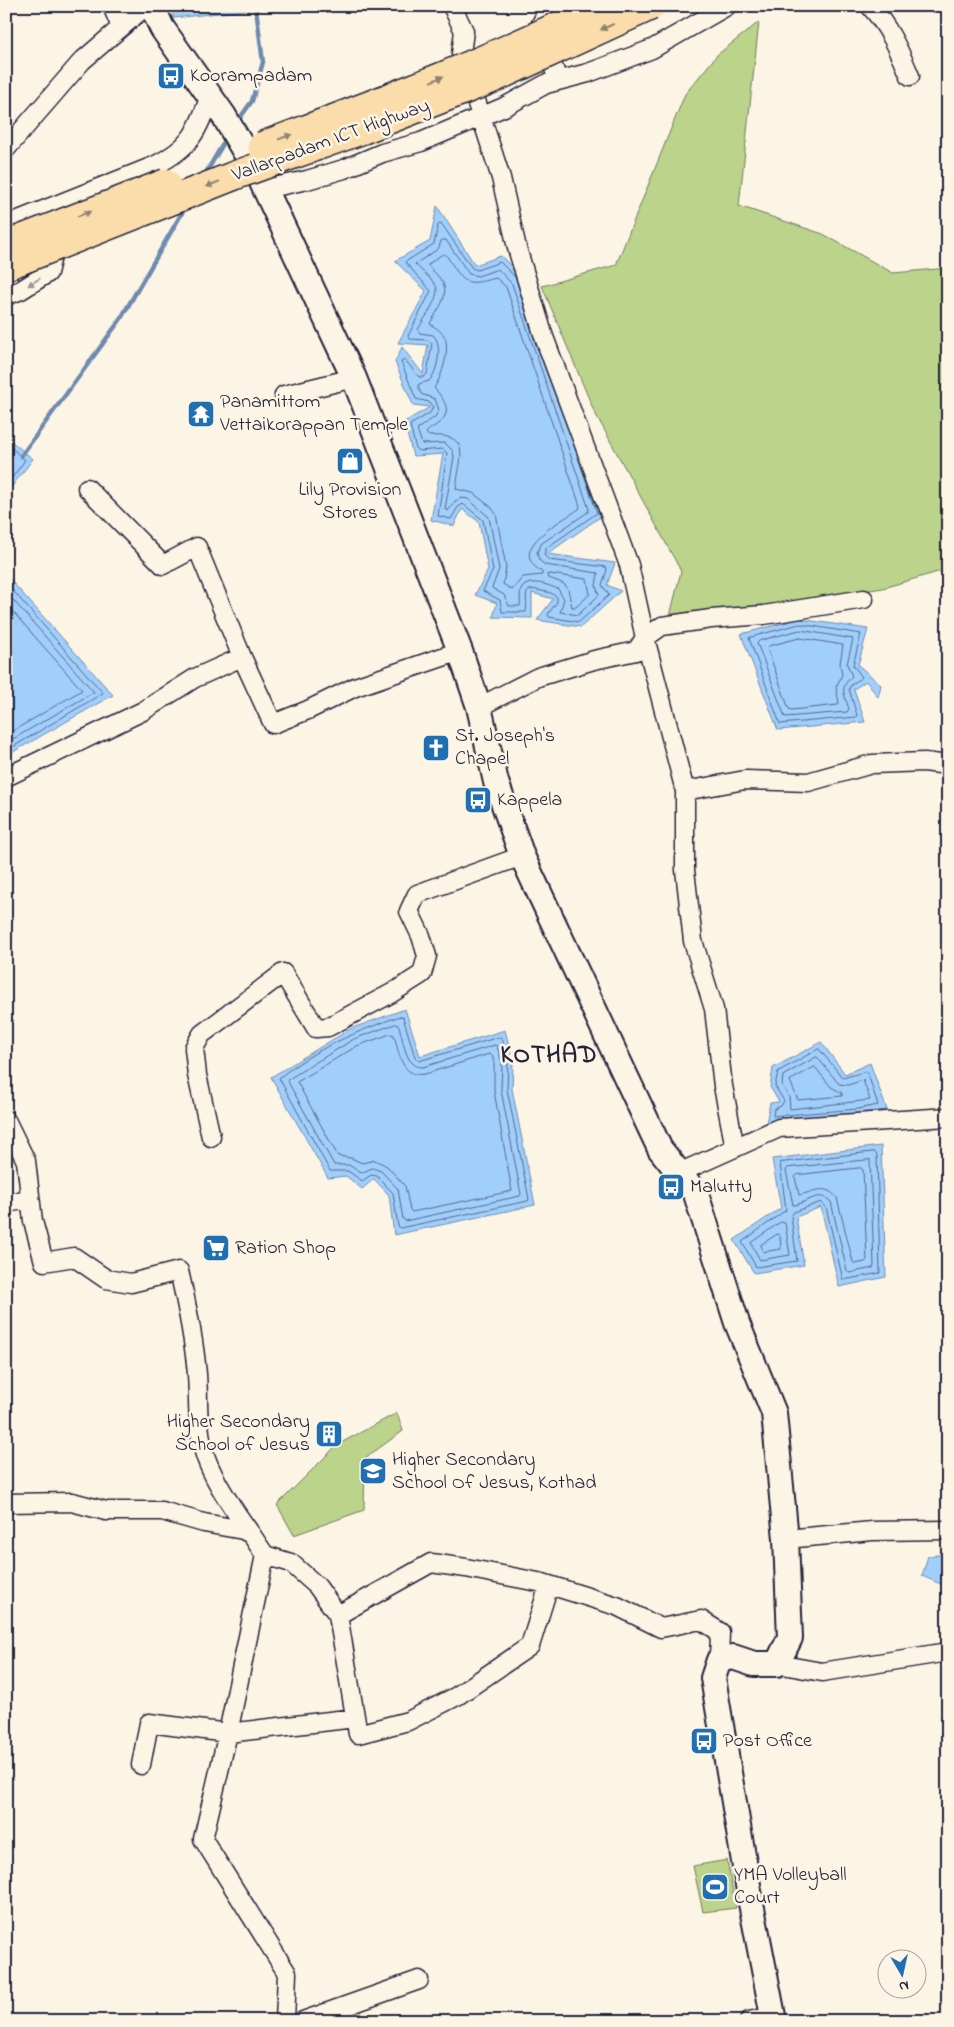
<svg xmlns="http://www.w3.org/2000/svg" width="954" height="2027" viewBox="0 0 954 2027" font-family="'Indie Flower',sans-serif">
	<rect width="100%" height="100%" fill="#fcf5e5"/>
	<filter id="ink" filterUnits="userSpaceOnUse"><feTurbulence type="fractalNoise" baseFrequency=".02" numOctaves="2"/><feDisplacementMap in="SourceGraphic" scale="10" xChannelSelector="R" yChannelSelector="G"/><feConvolveMatrix kernelMatrix="1 2 1 2 8 2 1 2 1" color-interpolation-filters="sRGB"/></filter>
	<g filter="url(#ink)">
		<path fill="#bbd38a" stroke="#6e7a62" d="M759,22l-20,184 84,28 70,39 55,-5v301l-65,19 -90,14 -123,14 11,-45 -87,-160 -52,-125 74,-21 69,-171 32,-39z
			M397,1413l6,18 -38,27 -1,52 -70,25 -17,-30 60,-60z
			M727,1860l9,48 -33,4 -10,-46z"/>
		<path fill="#a1cffc" stroke="#6e8aaf" d="M171,6h110l-107,12z
			M437,206l38,59 26,-9 21,21 81,238 -56,39 68,9 -8,22 14,6 -40,36 -44,-7 16,-21 -21,-6v25l-39,-1 4,-14 -22,-8 13,-25 -9,-48 -17,-13 -8,17 -23,-6 12,-66 -30,2 -9,-34 26,-15 -17,-2 -18,-43 7,-15 21,27 5,-29 -30,-2 28,-52 -31,-30 35,-20z
			M6,437l27,22 -27,35z
			M6,575l107,120 -107,61z
			M799,619l69,10 -10,36 23,20 -3,12 -12,-16 -12,8 11,33 -87,8 -37,-96z
			M405,1009l15,47 85,-26 8,31 -1,28 23,116 -141,30 -5,-40 -15,-16 -12,10 -16,-13 -18,2 -57,-101 79,-48z
			M821,1042l24,32 25,-11 17,47 -121,13 4,-20 9,-1 -9,-15 3,-19z
			M881,1146l5,131 -47,10 -18,-80 -25,10 8,48 -50,8 -20,-33 47,-32 -9,-49z
			M948,1554v30l-5,1 -21,-9 6,-20z"/>
		<g fill="none" stroke-linecap="round" stroke-linejoin="round">
			<path stroke="#556788" stroke-width="1" d="M176,6l4,6 55,-6
				M442,240h4l23,34 9,2 20,-7 14,15 77,225 -1,3 -46,31 -5,9 2,8 6,5 53,8 -2,13 3,9 -21,20 -18,-3 4,-13 -6,-10c-9,-4 -31,-12 -37,1 -2,5 0,11 -1,16h-11l-5,-11 -12,-7 7,-19 -10,-52 -21,-18 -6,-1 -7,3 -7,10 -3,-2 9,-52 -1,-6 -8,-8 -23,1 -5,-15 18,-12 4,-7 -4,-11 -14,-5 -3,-8 1,-2 10,-3c9,-9 14,-38 4,-46l-13,-2 -2,-3c5,-11 25,-35 17,-46 -6,-8 -14,-13 -20,-20l23,-15z
				M443,254l3,1c19,28 16,32 50,23l10,9 74,219 -1,3c-17,12 -75,40 -37,63v3l-19,2 -11,13 -9,-6 3,-17 -10,-53 -5,-7 -18,-14 -17,-4c3,-30 18,-56 -27,-53l-3,-3c3,-5 9,-6 13,-10 15,-12 4,-25 -5,-35 8,-11 18,-42 9,-54 -4,-5 -9,-7 -13,-10 6,-13 22,-29 11,-44 -4,-6 -9,-9 -13,-15z
				M516,278l-16,-16 -23,8 -5,-2 -31,-45 -3,2 -4,19 -29,18 26,29 -23,45 2,3 18,1 4,3 -5,31 -3,3h-5l-14,-17 -2,-1 -2,3 15,37 13,3 4,5 -3,6 -20,12 6,24 3,2 23,-2 5,4 -9,63 13,3 7,-12 5,-3 20,16 10,50 -10,21 17,9 2,12h24c3,-13 -7,-27 16,-21 5,1 11,2 15,6v5l-9,12 1,3 30,5 30,-27 -7,-10 5,-15 -1,-3 -57,-7 -5,-5 2,-7 51,-35 -18,-53
				M6,443l19,17 -19,26
				M549,574l38,5 3,15 -14,13h-4c-6,-21 1,-21 -24,-29l-1,-3z
				M6,583l97,110 -97,58
				M6,592l88,100 -88,51
				M6,604l76,86 -76,45
				M800,624l61,10 -8,31 9,12 -11,8 -2,4 8,26 -1,2 -76,7 -31,-86z
				M800,630l53,9 -6,25 5,12c-13,13 -8,17 -3,33l-2,3 -62,5 -28,-74 2,-2z
				M800,638l43,7 -3,19 2,11 -6,12 3,16 -1,2 -46,5 -3,-1 -22,-61 2,-2z
				M400,1016l3,1 12,40 4,4 80,-24 3,1 6,23 -1,28 22,110 -1,2 -128,27 -2,-2 -5,-33 -16,-17 -6,-1 -9,6 -14,-10h-18l-51,-93c35,-29 79,-47 121,-62z
				M396,1024l3,2c4,13 6,42 24,41l72,-22 2,1 5,16 -1,28 20,104 -1,2 -115,25 -2,-2 -5,-30 -17,-18 -9,-3 -11,5 -12,-8h-15l-47,-85 67,-41z
				M391,1034l3,1c5,18 7,43 31,39l64,-20 3,1 2,8v28l18,100 -100,21 -2,-2 -5,-24 -18,-20 -12,-6 -13,3 -11,-5 -13,-2 -41,-74 60,-36z
				M819,1049l24,29 24,-7 11,34 -20,4 -85,7 1,-7 7,-3 3,-5 -9,-15 3,-14z
				M817,1057l22,27 9,1 15,-5 7,20 -80,9 -1,-12 -7,-12 1,-9z
				M815,1067l16,20 11,6v3l-44,4 -8,-19z
				M874,1152l3,3 3,118 -37,7 -17,-73 -5,-5 -27,10 -3,4 6,45 -41,6 -14,-25 44,-32 -6,-47z
				M870,1160l4,106 -1,2 -24,5 -2,-2 -16,-69c-11,-13 -25,2 -38,3l-7,-35 2,-2z
				M861,1168l2,2 4,90 -2,2 -10,2 -2,-2 -16,-64c-12,-15 -23,-6 -38,-3l-4,-18 2,-2z
				M781,1222l4,1 5,32 -30,5 -9,-17z
				M778,1234l2,2 1,13 -18,3 -2,-7z"/>
			<path stroke="#6e8aaf" stroke-width="4.5" d="M237,122l15,-21 11,-39 -7,-53
				M204,176l23,-39
				M21,456l99,-136 66,-114"/>
			<g stroke="#22223b" stroke-width="21">
				<path id="minor" d="M112,6l9,21
					M452,6l12,25 -3,23 40,124 16,70 27,89 85,228 16,73 40,153
					M550,6l-10,20 18,55
					M870,6c19,21 29,44 40,70
					M6,149l76,-88 64,-55
					M265,189l42,-9 37,-11 38,-16 39,-11 83,-35 42,-23 42,-11 64,-24 75,-43
					M6,225l150,-60c35,-18 41,-33 54,-69
					M6,296l15,-6 27,-17 8,-33
					M284,395l70,-17
					M87,488l76,77 34,-18 45,110 31,67 35,-14 47,-23 105,-36
					M479,707l59,-30 56,-17 42,-9 9,-13 17,-12 49,-7 53,-4 100,-16
					M6,777l137,-66 52,-33 47,-21
					M6,1120l20,41 7,60 11,41 30,-5 32,22 25,4 48,-12c8,34 15,68 18,103 2,28 -1,56 9,84 9,25 29,54 45,76
					M211,1137l-14,-62 -3,-27 8,-14 81,-61 33,55 12,-1 64,-34 30,-19 5,-18 -6,-20 -12,-25 8,-17 105,-38
					M735,1148l-12,-62 -9,-77 -21,-68 -8,-71v-79l60,-11 63,2 64,-18 52,-2 24,3
					M681,1172l98,-44 169,-11
					M6,1203l24,-4
					M6,1503l66,-1 34,9h56l42,12 39,7 8,4 14,21 26,8 26,23 21,29 93,-52 35,5 77,15 74,23 44,22 40,-8 19,12 -1,28
					M786,1539l86,-8 76,-1
					M338,1615l20,119 50,-13 49,-25 73,-50 19,-61
					M777,1664l45,8 126,-20
					M141,1765l8,-42 79,10 37,-178
					M285,2021l2,-48 -84,-134 25,-106 127,-15
					M303,2021l116,-41
					M749,2021l24,-5"/>
			</g>
			<g stroke="#22223b" stroke-width="28">
				<path id="secondary" d="M152,6l10,22 62,88 35,60 95,202 106,273 19,56 17,75 26,74 138,293 36,45 41,129 37,90 12,126 4,99 -13,26h-23l-21,-7 -14,3 -6,18 38,225 23,118"/>
			</g>
			<use href="#minor" stroke="#fcf5e5" stroke-width="18"/>
			<use href="#secondary" stroke="#fcf5e5" stroke-width="24"/>
			<g stroke="#22223b" stroke-width="31" stroke-linecap="butt">
				<path id="trunk-bridge" d="M262,146c114,-43 228,-85 337,-140
					M6,245l160,-62
					M6,266l230,-91 126,-45 130,-51 159,-73"/>
			</g>
			<use href="#trunk-bridge" stroke="#fbddab" stroke-width="28"/>
		</g>
		<defs><path id="oneway-solid" d="M-6-.8H1V-3.2L6.5 0L1 3.2V.8H-6Z" transform="scale(1.25)"/></defs>
		<g fill="#8e8073">
			<use href="#oneway-solid" transform="translate(607 27) rotate(156)"/>
			<use href="#oneway-solid" transform="translate(437 79) rotate(-23)"/>
			<use href="#oneway-solid" transform="translate(285 137) rotate(-21)"/>
			<use href="#oneway-solid" transform="translate(213 184) rotate(158)"/>
			<use href="#oneway-solid" transform="translate(84 214) rotate(-21)"/>
		</g>
		<use fill="#9a9698" href="#oneway-solid" transform="translate(34 282) rotate(148)"/>
	</g>
	<defs>
		<g id="bus-square" transform="scale(1.4375)"><rect x="-9" y="-9" width="18" height="18" rx="4" fill="#1f6fb2" stroke="#fcf5e5"/><path d="M-5-6H5V4H4V6H2V4H-2V6H-4V4H-5ZM-3.5-4V0h7V-4ZM-3.5 1.2v1.5H-2V1.2ZM2 1.2v1.5H3.5V1.2Z" fill="#fff"/></g>
		<g id="temple-square" transform="scale(1.4375)"><rect x="-9" y="-9" width="18" height="18" rx="4" fill="#1f6fb2" stroke="#fcf5e5"/><path d="M0-6L5-2H3V0L6.5 2.5H4V6H1.5V3h-3V6H-4V2.5H-6.5L-3 0V-2H-5Z" fill="#fff"/></g>
		<g id="shop-square" transform="scale(1.4375)"><rect x="-9" y="-9" width="18" height="18" rx="4" fill="#1f6fb2" stroke="#fcf5e5"/><path d="M-5-2.5h2.3a2.7 3.5 0 0 1 5.4 0H5L5.5 6h-11ZM-1.5-2.5h3a1.5 2.3 0 0 0-3 0Z" fill="#fff"/></g>
		<g id="church-square" transform="scale(1.4375)"><rect x="-9" y="-9" width="18" height="18" rx="4" fill="#1f6fb2" stroke="#fcf5e5"/><path d="M-1.2-6h2.4v3.5h3.3v2.4h-3.3V6h-2.4V-.1h-3.3v-2.4h3.3Z" fill="#fff"/></g>
		<g id="supermarket-square" transform="scale(1.4375)"><rect x="-9" y="-9" width="18" height="18" rx="4" fill="#1f6fb2" stroke="#fcf5e5"/><path d="M-6-5.5h2.5l.6 2H6L4.5 2H-2.5L-4.4-4H-6ZM-1.5 3.2a1.3 1.3 0 1 0 .1 0ZM3 3.2a1.3 1.3 0 1 0 .1 0Z" fill="#fff"/></g>
		<g id="building-square" transform="scale(1.4375)"><rect x="-9" y="-9" width="18" height="18" rx="4" fill="#1f6fb2" stroke="#fcf5e5"/><path d="M-4-6H4V6H1V3H-1V6H-4ZM-2.5-4.3h1.7v1.8h-1.7ZM.8-4.3h1.7v1.8H.8ZM-2.5-1h1.7V.8h-1.7ZM.8-1h1.7V.8H.8Z" fill="#fff"/></g>
		<g id="school-square" transform="scale(1.4375)"><rect x="-9" y="-9" width="18" height="18" rx="4" fill="#1f6fb2" stroke="#fcf5e5"/><path d="M0-5L7-2L0 1L-7-2ZM-4 1L0 2.5L4 1V4Q0 6-4 4Z" fill="#fff"/></g>
		<g id="stadium-square" transform="scale(1.4375)"><rect x="-9" y="-9" width="18" height="18" rx="4" fill="#1f6fb2" stroke="#fcf5e5"/><path d="M0-5a6.5 5 0 1 0 0 10a6.5 5 0 1 0 0-10ZM-3.5-1.8h7v3.6h-7Z" fill="#fff"/></g>
	</defs>
	<g fill-rule="evenodd">
		<use href="#bus-square" x="171" y="76"/>
		<use href="#temple-square" x="201" y="414"/>
		<use href="#shop-square" x="350" y="461"/>
		<use href="#church-square" x="436" y="748"/>
		<use href="#bus-square" x="478" y="800"/>
		<use href="#bus-square" x="671" y="1187"/>
		<use href="#supermarket-square" x="216" y="1248"/>
		<use href="#building-square" x="329" y="1434"/>
		<use href="#school-square" x="373" y="1471"/>
		<use href="#bus-square" x="704" y="1741"/>
		<use href="#stadium-square" x="715" y="1887"/>
	</g>
	<g text-anchor="middle" dominant-baseline="central" stroke-width="5" stroke-linejoin="round" paint-order="stroke">
		<g font-size="20" fill="#22223b" stroke="#fcf5e5" text-anchor="start">
			<text x="190" y="76">Koorampadam</text>
			<text x="220" y="402">Panamittom<tspan x="220" dy="23">Vettaikorappan Temple</tspan></text>
			<text x="350" y="490" text-anchor="middle">Lily Provision<tspan x="350" dy="23">Stores</tspan></text>
			<text x="455" y="736">St. Joseph's<tspan x="455" dy="23">Chapel</tspan></text>
			<text x="497" y="800">Kappela</text>
			<text x="690" y="1187">Malutty</text>
			<text x="235" y="1248">Ration Shop</text>
			<text x="310" y="1422" text-anchor="end">Higher Secondary<tspan x="310" dy="23">School of Jesus</tspan></text>
			<text x="392" y="1460">Higher Secondary<tspan x="392" dy="23">School Of Jesus, Kothad</tspan></text>
			<text x="723" y="1741">Post Office</text>
			<text x="734" y="1875">YMA Volleyball<tspan x="734" dy="23">Court</tspan></text>
		</g>
		<g font-size="20" fill="#22223b" stroke="#fcf5e5">
			<text transform="translate(331 141) rotate(-20)">Vallarpadam ICT Highway</text>
		</g>
		<g font-size="25" font-weight="bold" letter-spacing="1" fill="#22223b" stroke="#fcf5e5">
			<text x="549" y="1056">KOTHAD</text>
		</g>
	</g>
	<rect width="954" height="2027" fill="none" stroke="#fcf5e5" stroke-width="25"/>
	<rect x="12" y="12" width="929" height="2002" fill="none" stroke="#22223b" stroke-width="2" filter="url(#ink)"/>
	<g transform="translate(902 1974) rotate(171)"><circle r="24" fill="#fcf5e5" stroke="#a5a1a1"/>
	<path d="M0-4L9 19L0 12L-9 19Z" fill="#1f6fb2"/>
	<text y="-8" font-size="14" font-weight="bold" text-anchor="middle" fill="#22223b">N</text>
	</g>
</svg>
